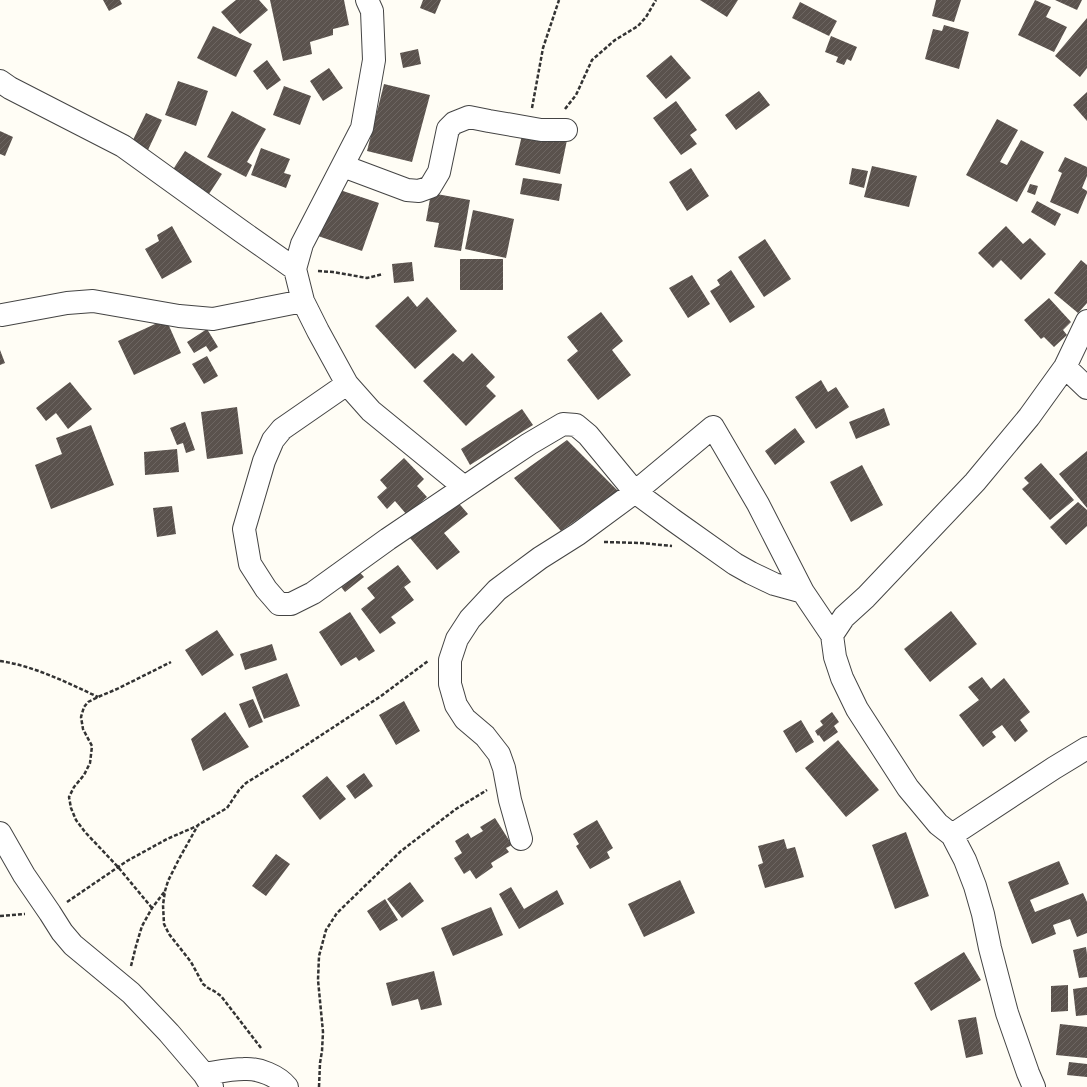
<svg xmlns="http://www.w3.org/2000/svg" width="1087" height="1087" viewBox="0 0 1087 1087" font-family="'Roboto Serif',serif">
	<defs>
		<pattern id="building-hatch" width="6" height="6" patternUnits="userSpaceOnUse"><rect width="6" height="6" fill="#5a524d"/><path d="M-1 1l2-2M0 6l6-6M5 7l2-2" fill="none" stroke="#6d6662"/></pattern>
	</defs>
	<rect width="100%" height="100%" fill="#fffdf5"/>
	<path fill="url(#building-hatch)" d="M103,0h17l2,4 -13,7z
		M236,0h23l9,10 -28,24 -19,-22z
		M270,0h74l5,25 -16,4v6l-23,7 2,12 -29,7z
		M423,0h18l-6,14 -15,-6z
		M700,0h38l-11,17z
		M936,0h25l-7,22 -22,-6z
		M1035,0l16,7 -5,10 21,10 -13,25 -36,-17z
		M1055,0h27l-5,10z
		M800,2l37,19 -8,15 -37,-18z
		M1087,18v50l-7,9 -25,-21z
		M944,25l25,7 -10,37 -34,-10 8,-30 9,2z
		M213,26l39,18 -16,33 -39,-19z
		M831,36l26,11 -6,14 -4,-2 -3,6 -8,-3 2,-5 -13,-5z
		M418,49l3,15 -18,4 -3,-15z
		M671,55l20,23 -25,21 -20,-23z
		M267,60l14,20 -14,10 -14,-19z
		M329,68l14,20 -20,13 -13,-20z
		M178,81l30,10 -12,35 -31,-11z
		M384,84l46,11 -18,67 -45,-11z
		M284,86l27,10 -11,29 -27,-10z
		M759,91l11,14 -34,25 -11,-15z
		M1087,92v29l-14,-16z
		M676,101l21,29 -7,5 7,9 -16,11 -28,-37z
		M232,111l34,18 -19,33 5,3 -6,12 -39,-20z
		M146,113l16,7 -14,30 -16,-8z
		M997,119l21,11 -18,32 7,3 14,-25 23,12 -27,50 -51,-27z
		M0,131l13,6 -8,19 -5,-2z
		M523,131l44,9 -7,34 -45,-9z
		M261,148l29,11 -6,14 7,2 -5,13 -35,-13z
		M185,151l37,23 -13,20 -37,-23z
		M1065,157l22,10v9l-5,12 5,3v2l-9,21 -28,-12 12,-29 -4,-2z
		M872,166l45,10 -8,31 -45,-10z
		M691,168l18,28 -22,15 -18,-29z
		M852,168l16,3 -4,17 -15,-4z
		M523,178l39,6 -3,17 -39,-7z
		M1030,184l8,2 -3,9 -8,-3z
		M334,188l45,15 -17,48 -44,-15z
		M431,193l39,7 -9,51 -27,-4 5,-24 -13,-2z
		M1037,201l24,13 -6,12 -24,-14z
		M473,210l41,9 -8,39 -41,-9z
		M172,226l20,36 -30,17 -17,-30 14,-8 -2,-6z
		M1006,226l17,18 7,-6 16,16 -25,26 -20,-20 -8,8 -15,-15z
		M765,239l26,40 -27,18 -26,-40z
		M460,259h43v31h-43z
		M1081,260l6,5v38l-9,10 -24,-20z
		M412,262l2,19 -20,2 -2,-19z
		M731,270l24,37 -25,16 -20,-32 10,-6 -3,-5z
		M692,275l18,29 -22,14 -19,-30z
		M408,296l9,11 10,-10 30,34 -42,38 -40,-43z
		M1049,298l22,24 -8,8 4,5 -13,12 -10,-10 -3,2 -17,-19z
		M601,312l22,29 -11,9 19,25 -33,25 -31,-40 11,-9 -11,-14z
		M166,319l15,34 -47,22 -16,-34z
		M207,329l11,18 -8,5 -4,-6 -12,7 -7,-11z
		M0,350l5,13 -5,2z
		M453,353l10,9 9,-9 23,24 -9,9 10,10 -30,30 -43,-45z
		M207,356l11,20 -14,8 -12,-20z
		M821,380l7,12 8,-5 13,20 -33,22 -21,-32z
		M70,382l22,27 -24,20 -12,-16 -10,8 -10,-13z
		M237,407l6,47 -36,5 -6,-47z
		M884,408l6,17 -34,14 -7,-17z
		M522,409l11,16 -63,40 -9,-16z
		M185,422l10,28 -9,3 -3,-10 -6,2 -7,-17z
		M91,425l23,60 -63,24 -16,-44 27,-11 -6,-16z
		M795,428l10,14 -30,23 -10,-14z
		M567,440l51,51 -57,40 -47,-53z
		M177,449l2,23 -34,3 -1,-23z
		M1087,451v57l-28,-34z
		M404,458l20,21 -7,7 10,11 -20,18 -12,-14 -8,8 -10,-12 10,-9 -7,-8z
		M1041,463l33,37 -24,20 -28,-31 7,-6 -5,-5z
		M862,465l21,40 -32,17 -21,-40z
		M456,500l12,14 -24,19 16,19 -23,18 -27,-32z
		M1078,502l9,8v16l-21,19 -16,-18z
		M172,506l4,28 -19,3 -4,-29z
		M398,565l13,17 -7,5 10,13 -23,17 5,6 -16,11 -19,-25 14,-11 -8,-10z
		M357,569l7,8 -19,15 -7,-9z
		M951,611l26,33 -47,38 -26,-33z
		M350,612l25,39 -16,10 -3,-4 -15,9 -22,-34z
		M217,630l17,25 -32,21 -17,-26z
		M272,644l5,16 -32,10 -5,-16z
		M287,673l13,33 -36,13 -12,-32z
		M982,677l9,12 13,-11 26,34 -10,8 8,11 -13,11 -13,-17 -10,7 4,5 -13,10 -24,-32 20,-15 -11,-13z
		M253,699l10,23 -14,6 -10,-24z
		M404,701l16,30 -24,14 -17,-30z
		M225,712l24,35 -46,24 -12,-32z
		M832,712l7,10 -5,4 4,6 -14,10 -5,-7 -1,1 -3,-5 8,-6 -3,-4z
		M801,720l13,22 -18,11 -13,-22z
		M838,740l41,50 -33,27 -41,-49z
		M364,773l9,13 -18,13 -9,-13z
		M327,776l19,23 -26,21 -18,-24z
		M495,818l17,27 -6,3 3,4 -18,11 2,4 -17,12 -6,-9 -6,4 -10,-16 8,-5 -7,-12 13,-8 3,5 12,-7 -3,-4z
		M597,820l16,28 -6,4 3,6 -20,11 -14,-23 3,-2 -6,-10z
		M906,832l23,64 -34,13 -23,-64z
		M784,839l3,10 8,-2 9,30 -39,11 -7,-23 5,-2 -5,-17z
		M276,854l14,10 -24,32 -14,-10z
		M1059,861l10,23 -39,16 5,12 48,-19 4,9v31l-10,4 -7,-18 -17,6 3,9 -24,10 -24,-62z
		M680,880l15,33 -51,24 -16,-33z
		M410,882l14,19 -22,17 -15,-19z
		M511,887l13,22 33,-19 7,14 -45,25 -20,-35z
		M385,899l13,21 -18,11 -13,-20z
		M491,907l12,28 -50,21 -12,-28z
		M1086,947l1,7v23l-8,1 -6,-28z
		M964,952l17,28 -50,31 -17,-28z
		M434,971l8,34 -21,5 -3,-11 -26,7 -6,-23z
		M1068,985v26l-17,1v-26z
		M1087,987v28l-11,1 -3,-27z
		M976,1017l7,37 -17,4 -8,-38z
		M1060,1024l27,3v31l-31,-3z
		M1069,1062l18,2v13l-20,-2z"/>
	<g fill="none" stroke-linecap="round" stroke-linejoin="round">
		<g stroke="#444" stroke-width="24">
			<path id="minor" d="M367,0l5,11 2,49 -12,68 -60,116 -7,25 8,32 15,30 29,53 24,27 93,76
				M0,81l10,7 113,58 118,85 54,38
				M343,166l64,24 12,1 11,-4 9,-15 9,-43 6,-6 15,-6 20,4 52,9h25
				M2,315l65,-12 26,-2 86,15 34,3 90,-18
				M1065,367l22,21
				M347,384l-65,45 -9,11 -9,21 -20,68 6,35 16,25 13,15h12l22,-11 75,-54 105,-71 36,-24 34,-20 13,1 12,10 47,57 38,28 62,44 16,9 23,11 29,8
				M0,833l24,42 26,38 12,19 11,13 58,48 38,40 35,41 8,13
				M952,835l102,-67 33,-20
				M521,839l-11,-39 -6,-32 -5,-14 -14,-18 -20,-17 -9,-14 -6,-21v-24l7,-21 13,-20 27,-29 43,-32 38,-24 57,-42 78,-65 45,77 45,88 29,43
				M204,1074c13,-2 27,-5 40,-5 15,-1 34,7 43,18
				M1034,1087l-6,-14 -21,-60 -17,-65 -7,-34 -8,-28 -10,-26 -13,-25 -14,-11 -30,-36 -51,-79 -15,-31 -7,-21 -3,-22 12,-18 22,-20 109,-115 54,-65 36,-50 22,-46"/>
		</g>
		<path stroke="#333" stroke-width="2.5" stroke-dasharray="4 2" stroke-linecap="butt" d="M532,108l11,-60 16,-48
			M565,109l11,-14 16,-35 23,-20 23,-14 8,-9 10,-17
			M318,271l15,1 34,6 16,-4
			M604,542l37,1 31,3
			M0,661c34,5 66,21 98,36
			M67,902l60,-41 40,-22 30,-13
			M152,908l-34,-41 -33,-35 -9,-12 -5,-12 -2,-11 5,-10 10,-12 6,-12 2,-17 -9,-17 -2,-12 3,-10 4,-5 10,-5 19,-8 54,-27
			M0,916l25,-2
			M131,966l5,-20 6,-20 10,-18 13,-17
			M261,1048l-40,-52 -7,-5 -6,-3 -5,-4 -12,-22 -22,-28 -5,-10 -1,-19 2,-14 3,-10 11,-22 19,-34 29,-17 12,-18 7,-7 45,-28 90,-59 47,-35
			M319,1087l1,-24 2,-12 1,-19 -5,-52 1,-24 7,-26 11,-17 64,-62 55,-42 31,-19"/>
		<use href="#minor" stroke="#fff" stroke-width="22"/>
	</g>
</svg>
